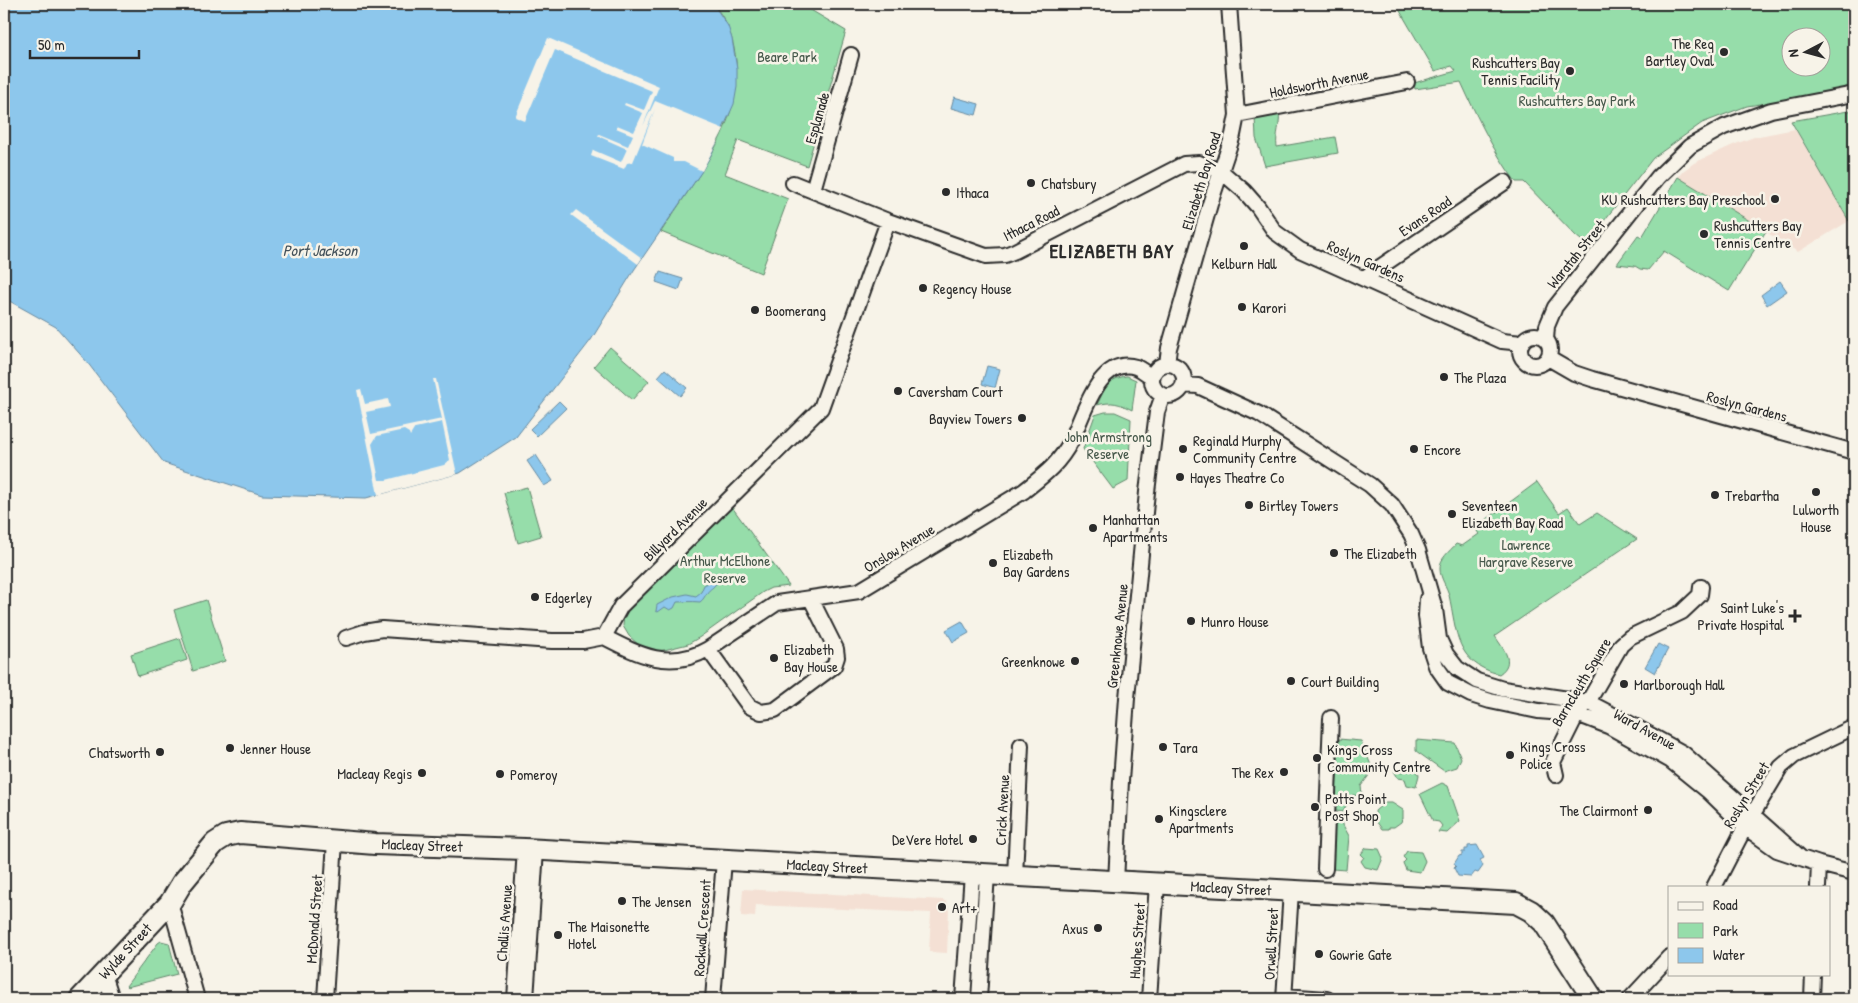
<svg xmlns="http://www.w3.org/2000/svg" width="1858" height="1003" viewBox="0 0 1858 1003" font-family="'Patrick Hand',sans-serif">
	<rect width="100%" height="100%" fill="#f7f3e8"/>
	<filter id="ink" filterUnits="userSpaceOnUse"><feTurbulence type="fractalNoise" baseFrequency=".02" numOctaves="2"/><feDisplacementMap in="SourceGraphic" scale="10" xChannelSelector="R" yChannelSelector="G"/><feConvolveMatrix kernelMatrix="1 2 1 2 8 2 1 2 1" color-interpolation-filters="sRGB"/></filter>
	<g filter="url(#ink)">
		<path fill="#f4e0d4" d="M1795,129l54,92 -51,31 -120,-75 5,-6 11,-8 39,-18 21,-8z
			M743,889l200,11 4,2 2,7 -2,44 -18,-1 2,-39 -175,-8 -1,12 -14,-1z"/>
		<path fill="#96ddaa" stroke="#60846a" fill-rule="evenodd" d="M713,4h90l6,5 37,22 -39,135 -69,-26 -13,34 63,25 -27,74 -100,-41c35,-55 88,-114 73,-184 -3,-16 -10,-32 -21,-44z
			M1396,4h458v86l-107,16 -45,17 -49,35 -67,86 -10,-8 -52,-54h-8c-23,-31 -39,-65 -55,-100l-46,7 -1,-6 42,-12 -4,-5 -17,5zM1790,38h30v30h-30z
			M1854,110v108l-5,3 -58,-100z
			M1279,112c2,12 -4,23 -2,35l58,-10 3,16 -73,13 -9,-28 -1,-21z
			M1678,177l88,54 -37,60 -65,-40 -16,19 -8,-1 -5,-3 -18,-2 21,-29 4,2z
			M610,347l39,34 -17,19 -38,-34z
			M1127,376l9,4 -4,30c-13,-7 -20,-9 -35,-5 9,-18 9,-26 30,-29z
			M1105,412h10l16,7 -3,62 -15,8 -30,-40 12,-34z
			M1537,482l22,31 9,-6 12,17 17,-11 40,26 -142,97c7,12 22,26 4,38 -44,-11 -42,-42 -50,-79 -2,-8 -9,-17 -9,-26 -1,-10 10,-18 16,-25l6,2 17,-12 -4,-6z
			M527,487l14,49 -23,7 -14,-50z
			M732,507l57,79 -18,2 -8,4 -63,45 -12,7 -24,6 -10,1 -13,-4 -12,-11 -6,-10 1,-11 3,-6z
			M206,600l19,61 -32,10 -19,-61z
			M180,638l7,22 -49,16 -7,-22z
			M1339,739l22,2 12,29 -12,16 1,10 -10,-1 -9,17 -8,-1z
			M1416,740l39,3 6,15 -4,9 -13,4 -28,-20z
			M1408,768l8,1 3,6 -3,12 -9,-2 -2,-6 -7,-1 -4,-7 8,1z
			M1442,783l6,3 12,35 -13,12 -9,-1 4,-6 -3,-4 -6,-1 -13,-27z
			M1384,803h8l11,7v9h-1l-1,3 -7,5h-5v2h-7l-6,-8 -1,-10z
			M1335,820h8v5l6,11 -3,34 -14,-1z
			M1366,848l13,1 4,9 -5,12 -13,-3 -4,-6 3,-4 -3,-3z
			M1407,851l14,1 4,9 -5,11 -14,-2 -3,-7 3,-3 -3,-3z
			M161,941l8,2 8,31 -50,13 -1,-1 32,-43z"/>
		<path fill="#8dc7ec" stroke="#66899f" d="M4,4h709l15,22 4,13 5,30v18l-3,17 -22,49 -10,18 -68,99 -43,70 -75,97 -56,36 -94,25 -104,-3 -98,-32 -77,-101 -31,-35 -52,-29z
			M954,97l25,7 -3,11 -25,-7z
			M660,272l23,7 -4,11 -23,-8z
			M1780,281l7,10 -20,14 -6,-10z
			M987,366l13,3 -5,19 -13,-4z
			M665,369l22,19 -7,8 -22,-19z
			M559,401l7,7 -29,28 -7,-7z
			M536,455l17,26 -9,5 -17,-25z
			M715,577l2,5c-4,7 -7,6 -10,11 -3,4 -3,6 -7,9 -9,-1 -16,0 -23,0l-3,6 -4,2 -5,-3 -7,5 -2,-1 1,-6 16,-8 14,-3 9,2 5,-4 3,-7 4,-2 4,-5z
			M962,621l7,12 -16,9 -7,-12z
			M1658,644l10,5 -13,24 -10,-6z
			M1477,845l7,13 -4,2 3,6 -5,7 -3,-1 -4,5 -13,-1 -4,-8 2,-2 -2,-2 5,-8 3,-1v-3h3v-3h3v-3z"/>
		<path fill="#f7f3e8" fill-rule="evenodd" d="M548,38l111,48 -16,40 12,-25 69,28 -22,42 -18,-9h-11v-4l-31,-14 13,-35 -22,53 -6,1 -3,6 -33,-13 2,-6 28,12 6,-13 -29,-13 1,-2 29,12 5,-11 -17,-7 1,-3 17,7 9,-19 -19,-8 1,-2 19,7 8,-19 -97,-41 -30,71 -10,-4z
			M576,210l66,48 -4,6 -67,-49z
			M433,379h3l21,95 -79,21 -21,-105 4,-1 4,15 23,-5 2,8 -24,5 5,22 71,-15zM442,422l8,38 -6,5 -58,15h-7l-7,-36 5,-8 27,-6 5,3 1,3 5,-8z"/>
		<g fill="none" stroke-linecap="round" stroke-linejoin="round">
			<g stroke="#2b2b2b" stroke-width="18">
				<path id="street" d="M1237,115l170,-33
					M793,183l95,38 98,35 19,-1 10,-4 169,-87 15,-1 23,9 22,19 14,16 17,25 25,18 202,91 20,2
					M813,190l38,-135
					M1364,278l141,-96
					M1520 350a15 15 0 1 1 30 0a15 15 0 1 1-30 0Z
					M1546,340l1,-14 8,-19 103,-130 32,-31 34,-19 47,-17 83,-16
					M1548,358l26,15 18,6 262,73
					M1167,364l2,-16 41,-144 23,-69 4,-20 -8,-111
					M1152 380a16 16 0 1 1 32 0a16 16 0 1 1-32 0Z
					M1183,385l15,1 61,28 111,71 22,20 19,29 7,16 17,59 4,30 7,15 11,14 20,13 26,8 85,13 50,26 45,25 118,105
					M1427,599l-1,17 4,32 6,18 12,17 23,12 19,6 48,10 39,3 31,12 63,35 37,30 37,36 32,23 42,14 35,9
					M604,637c35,18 66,34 104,12l69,-46 82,-12 165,-100c20,-16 35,-27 47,-50 12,-23 27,-86 65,-74 5,2 11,7 16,10
					M604,637l17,-31 200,-198 67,-187
					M346,638l18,-6 18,-3 170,12h31l21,-4
					M708,649l41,57 12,6 14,-2 59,-44 3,-9 -1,-8 -25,-50
					M1556,775l-3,-13 24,-48 11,-12 33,-57 9,-8 52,-25 18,-17 1,-8
					M1325,869l6,-151
					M1015,876l6,-131
					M1116,882l5,-101 6,-83 20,-206 10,-80 6,-17
					M1714,887l31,-60 36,-60 13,-11 60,-29
					M1818,887l1,-23
					M170,903l27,96
					M104,974l8,25
					M1284,996l43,3
					M325,999l10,-158
					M515,999l10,-150
					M526,999l10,-149
					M713,999l11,-139
					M963,999l9,-125
					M979,999l8,-125
					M1149,999l8,-115
					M1284,999l7,-108
					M1630,999l39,-42
					M1812,999l1,-25"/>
			</g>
			<g stroke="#2b2b2b" stroke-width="24">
				<path id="secondary" d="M80,999l90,-96 12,-20 33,-40 11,-7 14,-3 135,11 150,5 991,54 15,8 13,12 49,76"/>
			</g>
			<use href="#street" stroke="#f7f3e8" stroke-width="14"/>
			<use href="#secondary" stroke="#f7f3e8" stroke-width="20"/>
		</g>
	</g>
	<g fill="#2b2b2b" stroke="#f7f3e8" stroke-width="2">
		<circle cx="1724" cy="52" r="5"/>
		<circle cx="1570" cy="71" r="5"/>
		<circle cx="1031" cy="183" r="5"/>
		<circle cx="946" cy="192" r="5"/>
		<circle cx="1775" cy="199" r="5"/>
		<circle cx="1704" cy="234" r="5"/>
		<circle cx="1244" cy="246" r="5"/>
		<circle cx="923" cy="288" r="5"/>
		<circle cx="1242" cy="307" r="5"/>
		<circle cx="755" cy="310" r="5"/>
		<circle cx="1444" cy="377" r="5"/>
		<circle cx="898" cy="391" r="5"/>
		<circle cx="1022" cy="418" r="5"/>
		<circle cx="1183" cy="449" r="5"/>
		<circle cx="1414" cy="449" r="5"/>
		<circle cx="1180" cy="477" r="5"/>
		<circle cx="1816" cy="492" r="5"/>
		<circle cx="1715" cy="495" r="5"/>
		<circle cx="1249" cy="505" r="5"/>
		<circle cx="1452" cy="514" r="5"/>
		<circle cx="1093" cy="528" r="5"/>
		<circle cx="1334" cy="553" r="5"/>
		<circle cx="993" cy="563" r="5"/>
		<circle cx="535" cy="597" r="5"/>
		<path d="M1792.5 608.5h5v5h5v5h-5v5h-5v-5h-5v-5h5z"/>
		<circle cx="1191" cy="621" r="5"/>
		<circle cx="774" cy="658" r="5"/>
		<circle cx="1075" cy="661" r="5"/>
		<circle cx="1291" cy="681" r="5"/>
		<circle cx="1624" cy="684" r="5"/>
		<circle cx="1163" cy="747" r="5"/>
		<circle cx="230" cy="748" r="5"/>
		<circle cx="160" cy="752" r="5"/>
		<circle cx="1510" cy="755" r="5"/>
		<circle cx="1317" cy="758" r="5"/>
		<circle cx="1284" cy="772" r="5"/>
		<circle cx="422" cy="773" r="5"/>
		<circle cx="500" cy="774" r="5"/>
		<circle cx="1315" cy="807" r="5"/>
		<circle cx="1648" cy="810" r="5"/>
		<circle cx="1159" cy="819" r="5"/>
		<circle cx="973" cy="839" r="5"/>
		<circle cx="622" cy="901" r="5"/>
		<circle cx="942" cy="907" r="5"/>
		<circle cx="1098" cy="928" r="5"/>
		<circle cx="558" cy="935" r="5"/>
		<circle cx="1319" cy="954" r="5"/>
	</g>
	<g text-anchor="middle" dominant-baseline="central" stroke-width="5" stroke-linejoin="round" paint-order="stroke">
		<g font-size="15" fill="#2b2b2b" stroke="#f7f3e8" text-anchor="start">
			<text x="1714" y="43" text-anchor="end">The Reg<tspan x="1714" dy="17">Bartley Oval</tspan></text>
			<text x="1560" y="62" text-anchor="end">Rushcutters Bay<tspan x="1560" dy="17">Tennis Facility</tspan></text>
			<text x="1041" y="183">Chatsbury</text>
			<text x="956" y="192">Ithaca</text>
			<text x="1765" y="199" text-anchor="end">KU Rushcutters Bay Preschool</text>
			<text x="1714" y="225">Rushcutters Bay<tspan x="1714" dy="17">Tennis Centre</tspan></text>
			<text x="1244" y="263" text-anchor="middle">Kelburn Hall</text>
			<text x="933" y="288">Regency House</text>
			<text x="1252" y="307">Karori</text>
			<text x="765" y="310">Boomerang</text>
			<text x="1454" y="377">The Plaza</text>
			<text x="908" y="391">Caversham Court</text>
			<text x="1012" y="418" text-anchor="end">Bayview Towers</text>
			<text x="1193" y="440">Reginald Murphy<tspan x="1193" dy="17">Community Centre</tspan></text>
			<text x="1424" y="449">Encore</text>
			<text x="1190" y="477">Hayes Theatre Co</text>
			<text x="1725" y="495">Trebartha</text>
			<text x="1259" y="505">Birtley Towers</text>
			<text x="1462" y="505">Seventeen<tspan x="1462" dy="17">Elizabeth Bay Road</tspan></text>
			<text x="1816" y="509" text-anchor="middle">Lulworth<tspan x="1816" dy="17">House</tspan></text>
			<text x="1103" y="519">Manhattan<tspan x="1103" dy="17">Apartments</tspan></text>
			<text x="1344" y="553">The Elizabeth</text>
			<text x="1003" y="554">Elizabeth<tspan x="1003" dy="17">Bay Gardens</tspan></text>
			<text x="545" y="597">Edgerley</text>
			<text x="1784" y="607" text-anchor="end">Saint Luke's<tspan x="1784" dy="17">Private Hospital</tspan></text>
			<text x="1201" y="621">Munro House</text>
			<text x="784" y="649">Elizabeth<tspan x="784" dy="17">Bay House</tspan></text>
			<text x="1065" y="661" text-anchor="end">Greenknowe</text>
			<text x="1301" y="681">Court Building</text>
			<text x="1634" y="684">Marlborough Hall</text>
			<text x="1520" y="746">Kings Cross<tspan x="1520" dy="17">Police</tspan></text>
			<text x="1173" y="747">Tara</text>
			<text x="240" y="748">Jenner House</text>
			<text x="1327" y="749">Kings Cross<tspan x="1327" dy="17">Community Centre</tspan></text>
			<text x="150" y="752" text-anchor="end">Chatsworth</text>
			<text x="1274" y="772" text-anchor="end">The Rex</text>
			<text x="412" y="773" text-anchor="end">Macleay Regis</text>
			<text x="510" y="774">Pomeroy</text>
			<text x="1325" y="798">Potts Point<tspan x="1325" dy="17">Post Shop</tspan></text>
			<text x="1169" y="810">Kingsclere<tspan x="1169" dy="17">Apartments</tspan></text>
			<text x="1638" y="810" text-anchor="end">The Clairmont</text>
			<text x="963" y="839" text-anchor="end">DeVere Hotel</text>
			<text x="632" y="901">The Jensen</text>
			<text x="952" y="907">Art+</text>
			<text x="568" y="926">The Maisonette<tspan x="568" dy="17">Hotel</tspan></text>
			<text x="1088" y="928" text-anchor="end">Axus</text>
			<text x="1329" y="954">Gowrie Gate</text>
		</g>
		<g font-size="15" fill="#46584b" stroke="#f7f3e8">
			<text x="787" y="56">Beare Park</text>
			<text x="1577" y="100">Rushcutters Bay Park</text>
			<text x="1108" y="436">John Armstrong<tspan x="1108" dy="17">Reserve</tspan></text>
			<text x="1526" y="544">Lawrence<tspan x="1526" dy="17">Hargrave Reserve</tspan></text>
			<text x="725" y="560">Arthur McElhone<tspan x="725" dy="17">Reserve</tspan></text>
		</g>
		<g font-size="15" fill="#2b2b2b" stroke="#f7f3e8">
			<text transform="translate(1319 83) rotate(-11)">Holdsworth Avenue</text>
			<text transform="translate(817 118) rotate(-74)">Esplanade</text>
			<text transform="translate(1201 181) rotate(-73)">Elizabeth Bay Road</text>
			<text transform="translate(1425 216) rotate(-34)">Evans Road</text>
			<text transform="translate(1031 223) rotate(-27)">Ithaca Road</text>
			<text transform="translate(1576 254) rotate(-51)">Waratah Street</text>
			<text transform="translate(1366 261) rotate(24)">Roslyn Gardens</text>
			<text transform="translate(1747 406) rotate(15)">Roslyn Gardens</text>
			<text transform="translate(675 529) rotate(-45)">Billyard Avenue</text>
			<text transform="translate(899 548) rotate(-31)">Onslow Avenue</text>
			<text transform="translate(1117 636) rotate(-84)">Greenknowe Avenue</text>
			<text transform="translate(1581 682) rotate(-59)">Barncleuth Square</text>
			<text transform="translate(1645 729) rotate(29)">Ward Avenue</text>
			<text transform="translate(1746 795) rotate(-59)">Roslyn Street</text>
			<text transform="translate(1002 810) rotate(-87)">Crick Avenue</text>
			<text transform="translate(422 845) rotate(2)">Macleay Street</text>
			<text transform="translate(827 866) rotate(3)">Macleay Street</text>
			<text transform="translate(1231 888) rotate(3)">Macleay Street</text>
			<text transform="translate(314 919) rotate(-86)">McDonald Street</text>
			<text transform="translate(504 923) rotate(-86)">Challis Avenue</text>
			<text transform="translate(702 928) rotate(-86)">Rockwall Crescent</text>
			<text transform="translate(1137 941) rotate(-86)">Hughes Street</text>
			<text transform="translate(1271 944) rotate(-87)">Orwell Street</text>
			<text transform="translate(125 951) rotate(-47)">Wylde Street</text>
		</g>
		<g font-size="16" font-style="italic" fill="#44525b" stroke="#f7f3e8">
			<text x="320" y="250">Port Jackson</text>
		</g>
		<g font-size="20" font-weight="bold" letter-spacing="1" fill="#2b2b2b" stroke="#f7f3e8">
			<text x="1112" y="250">ELIZABETH BAY</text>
		</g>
	</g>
	<rect width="1858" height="1003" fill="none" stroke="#f7f3e8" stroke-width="20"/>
	<rect x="10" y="10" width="1838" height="983" fill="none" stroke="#2b2b2b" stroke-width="2" filter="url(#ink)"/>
	<rect x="1668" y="886" width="162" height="90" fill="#f7f3e8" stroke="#a5a39c"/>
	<rect x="1678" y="902" width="25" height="8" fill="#f7f3e8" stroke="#a5a39c"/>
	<text x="1713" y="910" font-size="15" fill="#2b2b2b">Road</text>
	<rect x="1678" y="923" width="25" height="15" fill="#96ddaa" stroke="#a5a39c"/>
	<text x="1713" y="936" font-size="15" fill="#2b2b2b">Park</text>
	<rect x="1678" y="948" width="25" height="15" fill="#8dc7ec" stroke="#a5a39c"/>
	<text x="1713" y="960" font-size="15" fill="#2b2b2b">Water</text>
	<g transform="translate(1806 52) rotate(264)"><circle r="24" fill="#f7f3e8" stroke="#a5a39c"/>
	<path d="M0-4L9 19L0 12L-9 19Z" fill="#2b2b2b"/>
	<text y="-8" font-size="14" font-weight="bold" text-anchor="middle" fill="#2b2b2b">N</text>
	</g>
	<path d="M30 50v8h109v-8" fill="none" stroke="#2b2b2b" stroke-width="2.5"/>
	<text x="38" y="50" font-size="15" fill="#2b2b2b" stroke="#f7f3e8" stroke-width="4" paint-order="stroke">50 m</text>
</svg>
